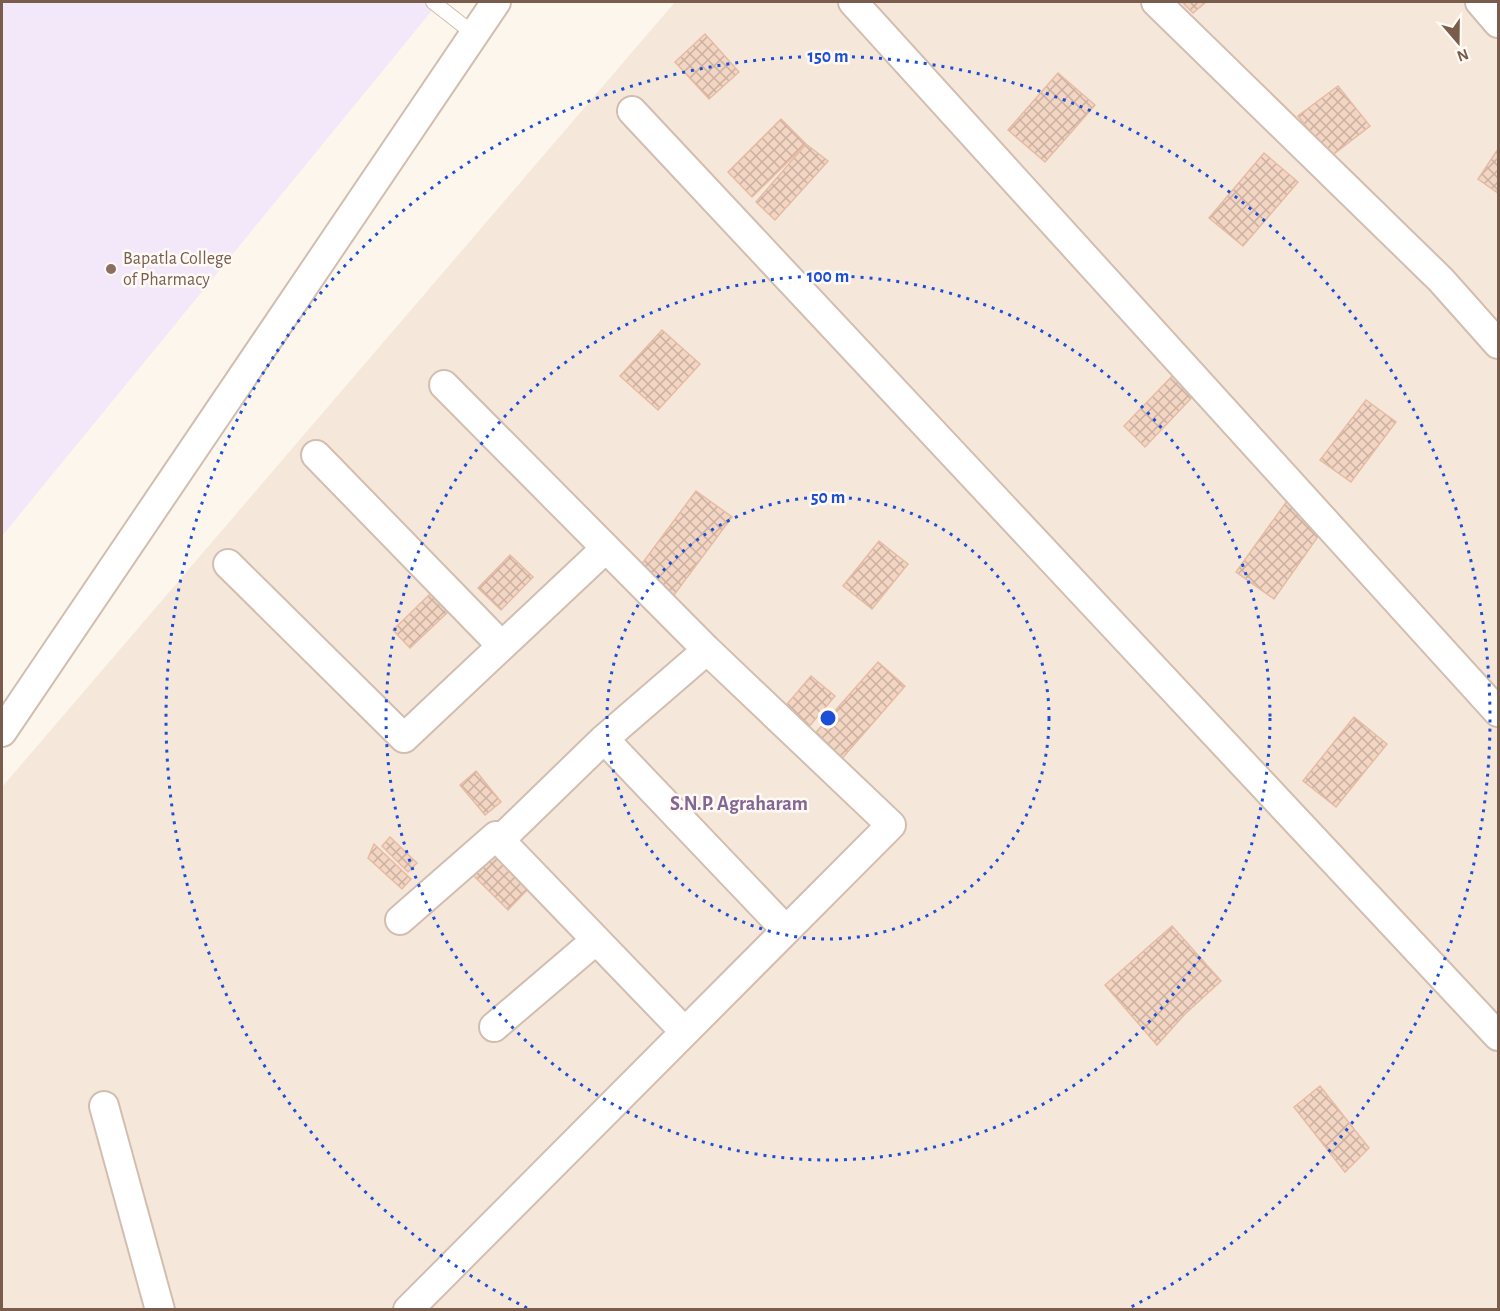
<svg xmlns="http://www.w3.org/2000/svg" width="1500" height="1311" viewBox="0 0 1500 1311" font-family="'Alegreya Sans',sans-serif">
	<defs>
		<pattern id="building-cross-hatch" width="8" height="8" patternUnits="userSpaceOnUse" patternTransform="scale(1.5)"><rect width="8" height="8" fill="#f3d5c3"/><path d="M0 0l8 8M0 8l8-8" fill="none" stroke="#cab0a1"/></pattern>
	</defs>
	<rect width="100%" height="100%" fill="#fdf6ec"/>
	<path fill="#f5e8da" d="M675,2h823v1307l-1496,1v-523z"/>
	<path fill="#f3e8fa" d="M2,2h437l-437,534z"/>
	<path fill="url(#building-cross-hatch)" stroke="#e6bba3" stroke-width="1.5" d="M1182,2h24l-13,11z
		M705,34l34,38 -30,27 -34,-37z
		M1058,73l37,32 -50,57 -37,-32z
		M1338,86l32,40 -40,31 -32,-41z
		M781,119l25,25 -54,53 -24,-25z
		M806,144l22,17 -53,59 -19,-18z
		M1498,149v44l-20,-14z
		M1264,153l34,29 -55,64 -34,-28z
		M662,330l38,34 -42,46 -38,-34z
		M1178,370l21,20 -54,57 -21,-21z
		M1366,400l30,22 -45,60 -31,-22z
		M696,491l36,26 -58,78 -36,-26z
		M1287,501l37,27 -50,71 -38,-27z
		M879,541l29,23 -36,45 -29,-23z
		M510,555l23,22 -32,33 -23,-22z
		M430,594l18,18 -38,36 -17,-18z
		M878,662l27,24 -66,76 -28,-24z
		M811,676l24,20 -34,40 -24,-20z
		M1354,717l33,27 -51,63 -33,-26z
		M476,771l25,31 -16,13 -25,-30z
		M390,837l27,26 -9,9 -26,-26z
		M374,844l37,35 -9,10 -34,-31z
		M491,852l37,37 -20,21 -37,-37z
		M1172,926l49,55 -36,33 -28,31 -52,-60z
		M1320,1086l49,62 -24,24 -51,-65z"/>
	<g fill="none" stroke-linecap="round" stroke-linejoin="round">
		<g stroke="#d1beb0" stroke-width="16">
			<path id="lane" d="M433,2l41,32"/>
		</g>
		<g stroke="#d1beb0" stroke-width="32">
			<path id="street" d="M853,2l645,710
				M1156,2l285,278 57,64
				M1480,2l18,21
				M632,111l866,925
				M316,455l186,191
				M228,564l176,174 202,-190
				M2,732l494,-730
				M604,739l182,191
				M500,840l104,-101 103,-89
				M400,920l96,-84 189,196
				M494,1027l102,-87
				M104,1106l56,204
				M408,1310l483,-485 -184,-175 -263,-265"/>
		</g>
		<use href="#lane" stroke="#fff" stroke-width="14"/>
		<use href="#street" stroke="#fff" stroke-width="28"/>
	</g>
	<g fill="none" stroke="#1d4ed8" stroke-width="3" stroke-dasharray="3 6">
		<circle cx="828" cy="718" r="221"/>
		<circle cx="828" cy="718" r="442"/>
		<path d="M527 1308A662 662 0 1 1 1129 1308"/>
	</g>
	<circle fill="#8d6e63" stroke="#fffaf3" stroke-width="2" cx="111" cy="269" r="6"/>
	<g text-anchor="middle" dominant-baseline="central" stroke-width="5" stroke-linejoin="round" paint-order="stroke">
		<g font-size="18" fill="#785e54" stroke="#fffaf3" text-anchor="start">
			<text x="123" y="259">Bapatla College<tspan x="123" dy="21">of Pharmacy</tspan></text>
		</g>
		<g font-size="20" font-weight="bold" fill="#846695" stroke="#fffaf3">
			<text x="739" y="804">S.N.P. Agraharam</text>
		</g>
	</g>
	<circle cx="828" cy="718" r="9" fill="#1d4ed8" stroke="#fffaf3" stroke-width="3"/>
	<g font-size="18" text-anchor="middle" font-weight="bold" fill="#1d4ed8" stroke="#fffaf3" stroke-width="5" stroke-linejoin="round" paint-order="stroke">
		<text x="828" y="62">150 m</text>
		<text x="828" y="282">100 m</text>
		<text x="828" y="503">50 m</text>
	</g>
	<rect width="1500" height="1311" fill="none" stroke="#7a5c4d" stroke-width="6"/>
	<g transform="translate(1458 42) rotate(160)" stroke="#fffaf3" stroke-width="4.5" paint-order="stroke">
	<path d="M0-4.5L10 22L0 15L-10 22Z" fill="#7a5c4d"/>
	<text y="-9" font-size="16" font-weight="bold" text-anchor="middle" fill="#7a5c4d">N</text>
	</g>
</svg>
